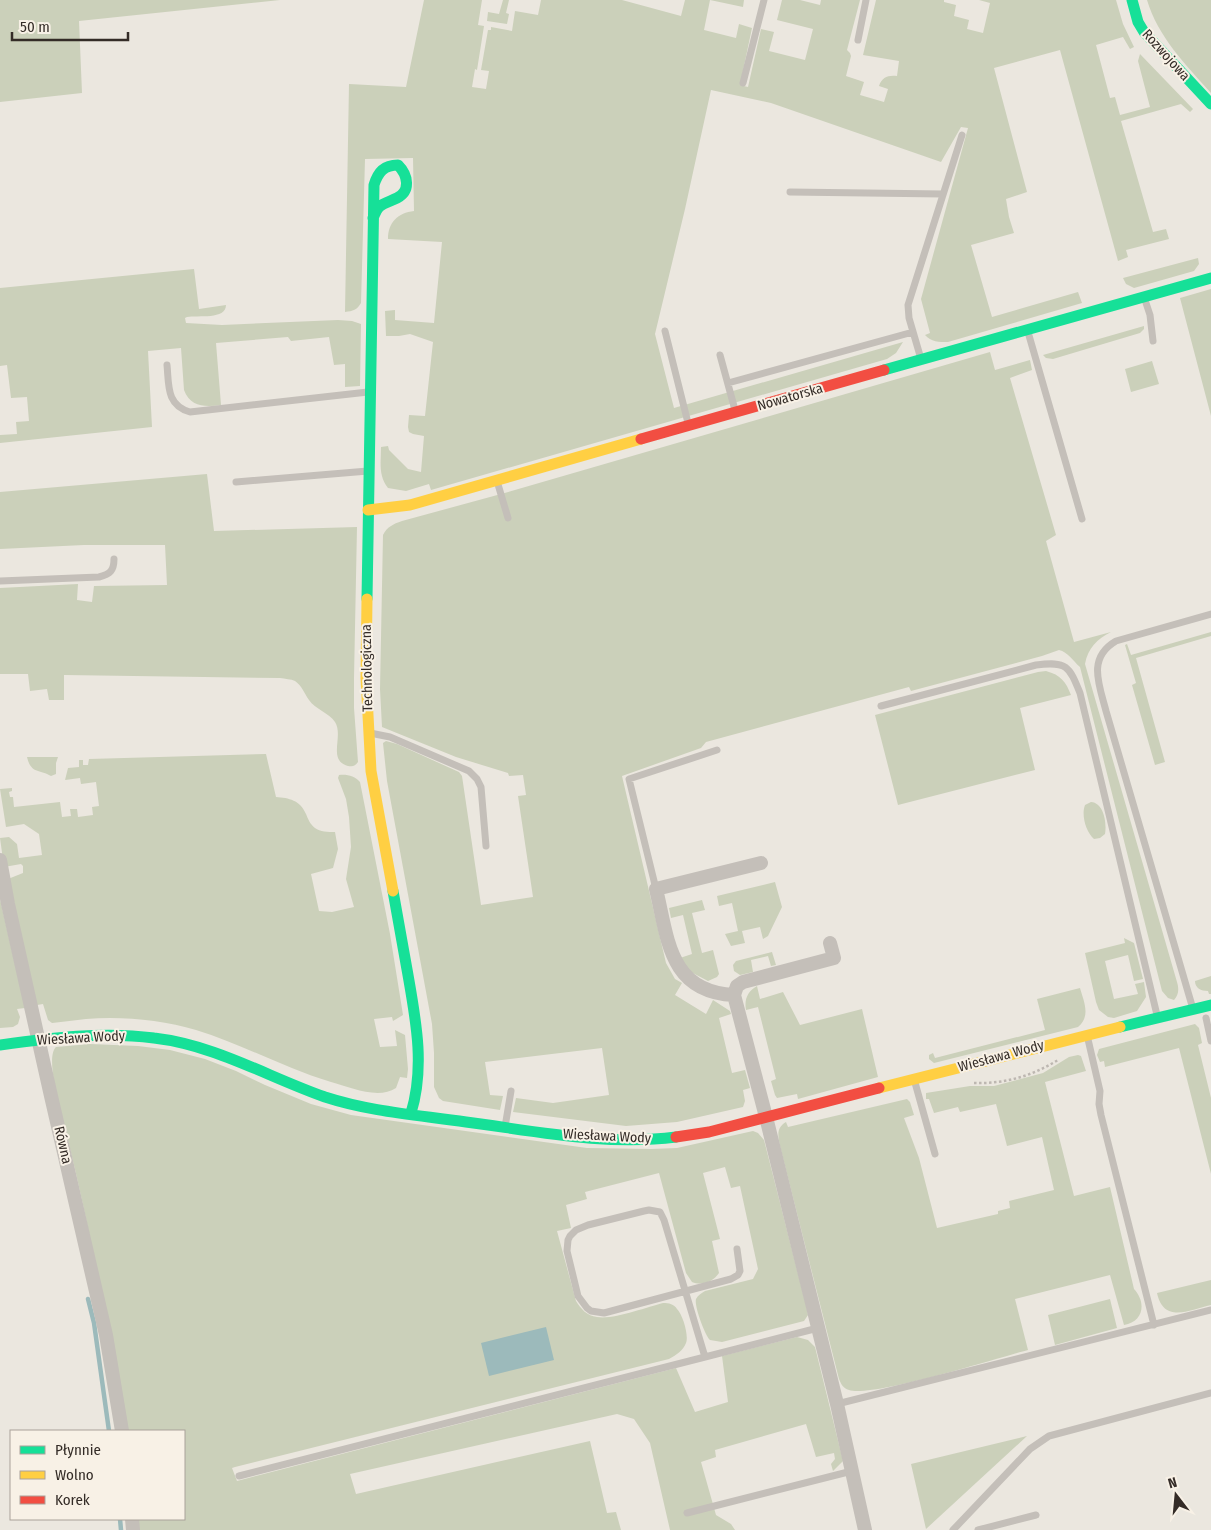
<svg xmlns="http://www.w3.org/2000/svg" width="1211" height="1530" viewBox="0 0 1211 1530" font-family="'Fira Sans Condensed',sans-serif">
	<rect width="100%" height="100%" fill="#ebe7df"/>
	<path fill="#cbd0ba" d="M0,0h280l-201,21 3,72 -82,9z
		M424,0h58l-4,25 6,1 -7,44 -2,-1 -3,18 14,2 3,-18 -8,-1 7,-40h3v-3l21,4 3,-20 23,4 3,-15h81l59,16 4,-16h59l-1,7 -33,-7 -6,30 32,8 3,-14 13,4 -12,57 8,2 13,-58 13,3 -5,19 36,9 8,-31 -36,-9 5,-20h18l20,5 1,-5h39l-13,50 3,3 1,3 -5,20 18,6 -4,13 24,7 4,-13 -9,-3c3,-9 9,-11 18,-10l2,-15 -36,-6 13,-55h68v2l12,3 -2,11 15,4 -2,9 16,4 7,-30 -11,-3h137l7,24 11,23 -4,2 -7,-12 -27,8 14,53 5,-1 5,18 30,-8 -12,-46 2,-7 53,55 -3,3 -9,-8 -60,17 32,111 13,-3 3,10 -43,11 2,7 -10,4 -58,-211 -66,18 33,124 -21,7 3,18 5,16 -43,12 21,72 86,-25 4,11 -134,39c-9,0 -17,0 -23,-7l5,-2 -9,-34 47,-171 -7,-1 -20,35 -170,-59 -60,-13 -26,119 -30,125 19,74 229,-66 -7,11 -9,6 -456,131 -2,-6 -23,7 -18,-3c-10,-13 -7,-26 -7,-41l7,-1 1,4 19,19 13,3 3,-36 -11,-2 -4,-2 -1,-5 1,-12 16,1 8,-74 -23,-8 -11,2h-13l-1,-25 10,-1v10l39,3 8,-81 -54,-3c0,-17 10,-26 26,-28l-1,-53 -48,1 -4,144c-4,7 -8,8 -16,9l4,-228 57,3z
		M503,0h6l-3,13 3,1 -2,10 -20,-3 1,-9 11,2z
		M1147,0h64v93c-25,-28 -53,-56 -64,-93z
		M1198,258l1,6 -5,7 -60,17 -8,-4 -3,-6z
		M194,269l5,40 27,-4c0,15 -28,10 -39,12l-2,1 1,5 36,2 116,-5 14,1 9,3 -1,62 -15,1v-23l-11,1 -5,-28 -38,4 -3,-4 -72,6 5,62c-16,2 -31,2 -37,-15l-3,-42 -33,3 4,76 -152,16v-8l17,-1 -1,-12 13,-1 -2,-24 -16,1 -4,-33 -7,1v-78z
		M1211,289v127l-31,-118z
		M1144,326v3l-4,4 -87,26 -7,-1 -3,-3z
		M990,352l5,18 35,-10 2,10 -22,8 46,157 -10,6 28,101 37,-10c-14,7 -23,16 -26,32l92,318c2,7 2,12 -3,18l-6,-2 -6,-7 -82,-324c-7,-6 -12,-15 -21,-17l-17,6 -131,35 -2,-4 -203,55 -5,6 -79,28 44,187 9,16 7,4 -7,12 31,19 7,-14 17,11 1,3 -12,4 13,55 13,-3 5,18 -7,2 2,11 -2,6 -66,15 -51,4 -113,-14 3,-14 37,5 56,-8 -7,-47 -117,14 5,33 13,1 -3,14 -57,-9 -4,-3 -5,-11v-34l-2,-29 -45,-243 -4,-38 3,-2 11,3 62,28 3,4 19,129 52,-8 -15,-101 8,-1 -3,-20 -14,1 -1,-3 -52,-16 -74,-30 -2,-38 3,-154c4,-8 10,-11 19,-14l99,-27z
		M1152,361l7,23 -28,8 -6,-23z
		M207,474l7,57 143,-4 -3,151v30l4,54c-3,4 -5,5 -10,4 -21,-6 -4,-30 -13,-44 -6,-9 -20,-13 -26,-22 -5,-7 -7,-14 -14,-19 -4,-2 -10,-2 -15,-3l-216,-3v25h-15l-2,-11 -17,2 -2,-17h-28v-86l78,-4 -1,16 15,2 2,-16 73,-1 -2,-40h-81l-84,4v-57z
		M1211,632v4l-75,22 29,104 -10,3 -23,-80 4,-2 -11,-38 2,-1 4,11z
		M1046,671c15,4 20,11 25,24l-51,13 15,62 -137,35 -23,-90 163,-43z
		M266,754l10,43c13,1 24,3 30,17 2,5 4,10 9,14 5,4 13,4 20,4l3,17 -5,19 -22,6 8,37 13,1 22,-5 -8,-28 5,-32 -2,-30 -3,-18 -8,-21 1,-3c8,-1 16,1 21,7l30,152 13,81 -10,6 -1,-4 -18,2 6,28 17,-1 -2,-16 10,5 3,34 -1,9 -7,-1 -4,11c-18,12 -46,-1 -65,-6 -47,-14 -89,-38 -135,-52 -34,-10 -74,-14 -110,-11 -11,1 -22,3 -34,4l-4,-3 -5,-16 -6,1 -29,-126 15,-6v-7l-2,-2 -17,3 -4,-29 9,-1 8,7 2,14 23,-3 -3,-21 -15,-10 -18,3 -6,-38 12,-1v3l-3,1 1,5h3l1,10 46,-5 2,15 9,-1 -1,-7h7l1,8 15,-2 -1,-8 7,-1 -3,-24 -15,2 -1,-6 -15,2 3,-12 11,-1v-7h4v5h5l1,-6z
		M27,757h31l-2,6v11l-5,2c-12,-7 -20,-2 -24,-19z
		M1091,802c13,1 16,21 14,32l-5,4 -6,1c-8,-7 -13,-24 -9,-34z
		M775,882l7,25 -14,29 -5,3 -3,-12 -18,4 3,12 -14,3 -6,-12 13,-3 -6,-28 -13,3 -2,-10z
		M0,899l25,109 -8,1 3,8 -2,7 -5,3 -13,1z
		M702,900l3,10 -13,3 10,40 11,-3 6,24 -2,3 -9,4 -21,-11 -7,-12 12,-4 -9,-39 -12,3 -2,-10z
		M1124,938l10,5 9,36 -9,2 -6,-26 -23,6 9,38 24,-5 -3,-10 9,-2 2,15 -9,14 -23,7 -6,-1 -9,-7 -3,-8 -11,-49 40,-10z
		M772,952l4,13 -5,1 -3,-10 -17,4 2,12 -13,3 -6,-4 -1,-6 3,-4z
		M1211,976v18h-2l-1,-3c-7,0 -13,-3 -13,-10z
		M757,986l3,13 23,-7 17,33 62,-16 16,68 -80,22 -1,-5 -20,4 -2,-3 -4,-14 5,-2 -18,-72 -12,3c-2,-11 2,-19 11,-24z
		M1080,988c4,14 11,28 -2,39l-144,36 -5,-4v-4l4,-2 2,5 110,-28 -8,-31z
		M1195,1024l4,4 3,15 -4,2 13,53v76l-32,-126 -74,19 -1,-6 -4,1 -3,-7 2,-6z
		M90,1044l48,2 32,4 35,9 31,12 29,14 46,19 40,11 236,33 64,1 26,-1 76,-17 5,2 6,7 42,165 2,10 -4,6 -82,21 -12,-2c-5,-5 -16,-34 -14,-41 2,-4 6,-6 9,-8l48,-12 5,-10 -18,-83 -9,2 -6,-21 -22,6 17,66 -8,2 7,32c-6,9 -17,13 -27,9l-6,-9 -27,-100 -74,19 2,7 -21,6 5,23 -14,3 19,70c5,8 11,15 21,16 16,3 50,-10 66,-14 6,0 11,1 14,6 6,6 12,27 9,34 -3,8 -10,12 -17,16l-434,108 -3,1 5,13 439,-113 19,44 33,-10 -6,-46 75,-19 11,3 7,7 28,114 -10,10 -2,-7 4,-5 -1,-6 -18,4 -10,-33 -91,26 1,7 -15,5 15,53 15,9 4,6h-65l-20,-87 -16,-24 -17,-5 -267,60 6,20 234,-53 17,72 9,-1 5,18h-483l-1,-11h47v-88h-58c-17,-99 -35,-198 -59,-295 -4,-17 -23,-78 -11,-89z
		M1078,1055l3,1 5,15 -41,11 29,114 36,-9 24,102c13,14 9,33 -10,36l-14,-50 -95,24 13,51c-31,8 -156,48 -179,40 -6,-2 -8,-6 -10,-11l-59,-233c-2,-11 -4,-18 6,-24l2,5 119,-28 3,3 4,13 -10,3 15,40 18,70 61,-14v-3l12,-3 -1,-7 45,-11 -12,-53 -35,9 -11,-42 -36,8 -2,-5 -24,6 -5,-14h-3v-6l44,-7h24l49,-13 26,-16z
		M1211,1280v25c-22,5 -47,19 -54,-12z
		M1110,1299l7,29 -62,17 -7,-30z
		M1027,1436l-101,93 -15,-65z"/>
	<path fill="#9cbabb" d="M546,1327l8,33 -65,16 -8,-33z"/>
	<g fill="none" stroke-linecap="round" stroke-linejoin="round">
		<path stroke="#9cbabb" stroke-width="4.5" d="M88,1299l6,24 15,108
			M120,1519l1,11"/>
		<path stroke="#bdb7b1" stroke-width="2.5" stroke-dasharray="2.5 2.5" stroke-linecap="butt" d="M974,1083c31,1 58,-7 84,-23"/>
		<path stroke="#c4bfb9" stroke-width="7" d="M858,40l8,-40
			M743,83l21,-83
			M790,192l153,2
			M1145,300l5,15 3,26
			M665,331l23,92
			M1028,332l54,187
			M720,355l15,55
			M921,359l-12,-41 -1,-13 54,-170
			M167,365c2,20 -1,40 23,47l178,-20
			M728,383l185,-51
			M497,481l11,37
			M236,482l132,-11
			M0,581l99,-4c11,-3 15,-6 15,-18
			M881,706l155,-41c31,-4 33,1 44,28l77,322
			M370,733l20,4 79,34 8,8 4,8 5,59
			M656,889l-27,-110 88,-29
			M1193,1009l-87,-298c-7,-27 -19,-53 10,-70l95,-27
			M1206,1018l5,23
			M1087,1035l13,56 -1,13 2,11 53,210
			M914,1079l21,75
			M505,1127l6,-36
			M737,1249l3,22 -2,4 -7,4 -127,34 -13,-2 -4,-3 -9,-12 -11,-45 1,-11 2,-4 6,-6 12,-5 56,-14 5,-1 11,2 4,8 41,137 113,-29
			M837,1404l374,-94
			M239,1476l466,-119
			M687,1513l165,-42
			M953,1530l77,-81 19,-13 162,-43
			M978,1530l58,-15"/>
		<path stroke="#c4bfb9" stroke-width="14" d="M0,860l8,44 43,192 55,239 16,96
			M830,943l4,15 -91,24 -6,4 -3,9 32,122 71,287 28,126
			M734,995c-65,-3 -66,-56 -78,-106l105,-26
			M132,1519l1,11"/>
		<path stroke="#16e098" stroke-width="11" d="M1132,0l6,22 6,10 67,72
			M884,370l327,-92
			M367,599l7,-414c4,-13 10,-20 24,-20 10,10 13,26 -1,33 -6,3 -14,5 -18,9 -3,3 -4,7 -6,11
			M393,891c5,28 10,56 15,84 8,46 17,92 3,138
			M1120,1027l91,-22
			M0,1045c51,-7 103,-14 154,-7 61,7 114,39 171,59 46,15 94,18 141,25 69,9 140,24 210,15"/>
		<path stroke="#ffcf43" stroke-width="11" d="M368,510l42,-5 231,-66
			M367,599l-1,79 5,93 22,120
			M879,1088l241,-61"/>
		<path stroke="#f24e42" stroke-width="11" d="M641,439l243,-69
			M676,1137l33,-5 170,-44"/>
	</g>
	<g text-anchor="middle" dominant-baseline="central" stroke-width="4" stroke-linejoin="round" paint-order="stroke">
		<g font-size="14" fill="#342c27" stroke="#f8f1e6">
			<text transform="translate(1166 55) rotate(48)">Rozwojowa</text>
			<text transform="translate(790 397) rotate(-16)">Nowatorska</text>
			<text transform="translate(367 668) rotate(-91)">Technologiczna</text>
			<text transform="translate(81 1038) rotate(-3)">Wiesława Wody</text>
			<text transform="translate(1001 1056) rotate(-15)">Wiesława Wody</text>
			<text transform="translate(607 1136) rotate(3)">Wiesława Wody</text>
			<text transform="translate(63 1145) rotate(77)">Równa</text>
		</g>
	</g>
	<rect x="10" y="1430" width="175" height="90" fill="#f8f1e6" stroke="#aaa29a"/>
	<rect x="20" y="1446" width="25" height="8" fill="#16e098" stroke="#aaa29a"/>
	<text x="55" y="1455" font-size="15" fill="#342c27">Płynnie</text>
	<rect x="20" y="1471" width="25" height="8" fill="#ffcf43" stroke="#aaa29a"/>
	<text x="55" y="1480" font-size="15" fill="#342c27">Wolno</text>
	<rect x="20" y="1496" width="25" height="8" fill="#f24e42" stroke="#aaa29a"/>
	<text x="55" y="1505" font-size="15" fill="#342c27">Korek</text>
	<g transform="translate(1176 1495) rotate(344)" stroke="#f8f1e6" stroke-width="4" paint-order="stroke">
	<path d="M0-4L9 19L0 12L-9 19Z" fill="#342c27"/>
	<text y="-8" font-size="14" font-weight="bold" text-anchor="middle" fill="#342c27">N</text>
	</g>
	<path d="M12 32v8h116v-8" fill="none" stroke="#342c27" stroke-width="2.5"/>
	<text x="20" y="32" font-size="15" fill="#342c27" stroke="#f8f1e6" stroke-width="4" paint-order="stroke">50 m</text>
</svg>
